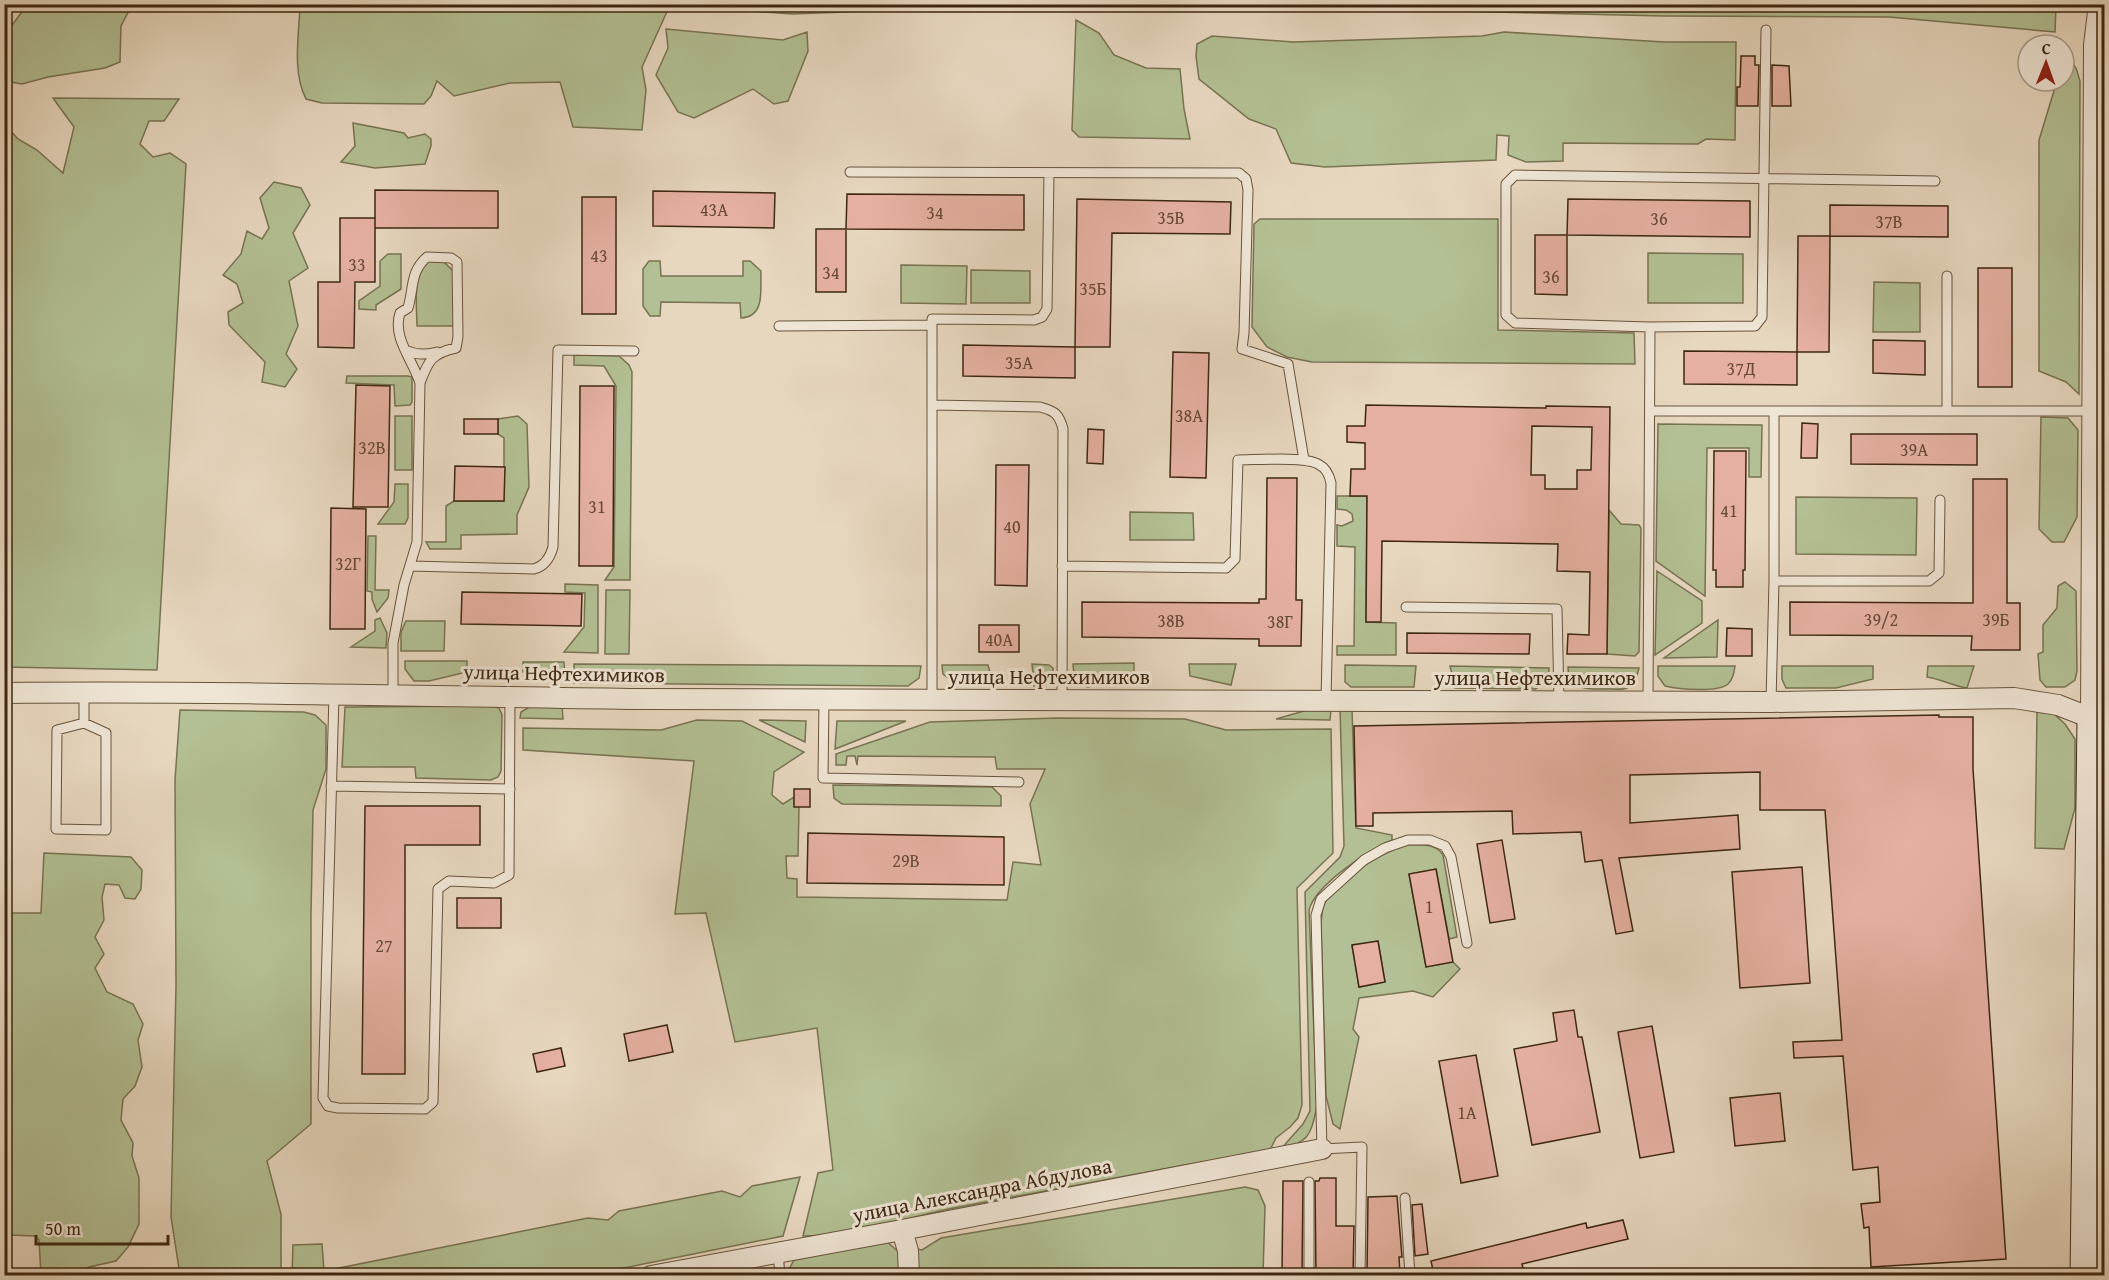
<svg xmlns="http://www.w3.org/2000/svg" width="2109" height="1280" viewBox="0 0 2109 1280" font-family="'Gentium Book Plus',serif">
	<rect width="100%" height="100%" fill="#e7d7bf"/>
	<filter id="stains"><feTurbulence type="fractalNoise" baseFrequency=".00333" numOctaves="4"/><feColorMatrix values="0 0 0 0 .2 0 0 0 0 .09 0 0 0 0 .02 0 0 0 .5 -.17"/></filter>
	<radialGradient id="worn" r=".72"><stop offset=".6" stop-color="#630" stop-opacity="0"/><stop offset="1" stop-color="#630" stop-opacity=".3"/></radialGradient>
	<path fill="#b3bf94" stroke="#787352" stroke-width="1.5" fill-rule="evenodd" d="M1182,4v3l-100,-2 -47,5 -84,-2 -159,6 -122,-9 -28,62 4,23 -4,40 -69,-3 -13,-45 -50,1 -56,13 -17,-15 -6,15 -7,8 -102,-1 -16,-4c-14,-27 -7,-64 -6,-94z
		M62,5h70l-11,21 -1,36 -15,6 -57,9 -26,7 -17,-3v-49l5,-4 14,-19z
		M1200,5v-1l856,1 -1,27 -166,-15 -225,-1z
		M1076,20l23,13 15,22 32,13 34,1 4,40 6,30 -111,-2 -7,-7z
		M666,29l117,11 24,-8 1,19 -20,50 -14,3 -21,-15 -59,29 -16,-6 -22,-37 12,-27z
		M1504,32l160,10h72l-1,98 -29,-1 -8,5 -135,-1v18l-37,1 -18,-7 1,-19 -12,-1 -1,25 -171,7 -34,-4 -15,-34 -27,-10 -50,-40 -3,-23 1,-12 15,-8 81,6 189,-6z
		M2066,54l10,14 4,13 -1,313 -13,-12 -27,-11v-231l18,-59h7z
		M53,98l126,1 -15,22h-15l-9,23 13,13 17,-4 16,11 -29,506 -152,-3v-542l13,14 19,11 26,23 11,-46z
		M353,123l51,10 4,5 17,-4 6,5v7l-6,18 -50,4 -34,-6 14,-16z
		M274,182l27,6 9,17 -17,28 15,35 -19,13 9,45 -12,28 11,15 -12,18 -23,-5 3,-20 -36,-37 -1,-13 15,-9 -6,-19 -14,-9 18,-21 6,-23 15,8 7,-11 -9,-30z
		M1260,219h238v111l136,3 1,31 -323,-2 -25,-5 -20,-10 -15,-20 2,-103z
		M1648,253l95,1v49h-95z
		M388,254h13v35l-25,16v5l-17,-1v-8l21,-15v-25z
		M431,260l13,2 9,9 2,55h-38c0,-20 -6,-55 14,-66z
		M649,261h11l1,15h82v-15h7l11,10c-1,18 5,46 -20,47l-1,-15 -79,-1 -1,14h-10l-7,-10v-37z
		M901,265l66,1 -1,38 -65,-1z
		M971,270l59,1v32h-59z
		M1874,282l46,1v49h-47z
		M574,355l45,1 10,9 3,7 -2,208h-25l9,-13 2,-181 -12,-20 -30,-1z
		M347,376h61l4,1v25l-2,3 -15,1 -1,-21 -48,-2z
		M395,416h17v54h-17z
		M518,416l9,8 2,63 -12,28v19l-56,1v14h-31l-4,-7h20v-36l8,-5h50v-63l-6,-4v-15z
		M2041,417l27,1 10,12 -1,87 -13,25h-12l-13,-13z
		M1658,424l104,1 -1,52h-12v-29h-42l-2,148 -49,-35z
		M395,484h13v34l-3,6h-27l16,-22z
		M1337,496h30l-1,126 30,1v32h-59v-9h17l1,-99 -18,-1v-21l5,1 11,-5 -1,-7 -6,-4 -9,-1z
		M1796,497l121,1 -1,57 -120,-1z
		M1609,510l12,14 18,1 2,3 -2,124 -4,4 -28,-2z
		M1130,512l63,1 1,27h-64z
		M368,536h8l-1,54h14l-1,8 -11,14 -5,-13v-7l-5,-1z
		M1657,571l45,30v22l-47,32z
		M2065,582l11,9 1,80 -2,9 -10,7h-19l-6,-7 -2,-26 5,-2v-27l14,-17 1,-22z
		M565,584l33,1v68l-34,-1 20,-25 1,-34 -20,-1z
		M606,590h24l-1,64h-24z
		M380,618l7,15 -1,15 -35,-1 24,-16v-11z
		M1718,620l-1,37 -53,1z
		M406,621h39l-1,30h-43v-19z
		M405,661h62v11l-38,9h-15l-9,-12z
		M523,662h41l1,19h-13l-29,-9z
		M1134,663v13l-46,11c-14,-3 -14,-11 -15,-23z
		M574,664l347,2 -2,12 -11,8 -334,-3z
		M1032,664l17,1 4,3v12l-6,4 -13,2z
		M1189,664h47l-5,21 -41,-9z
		M942,665h46l6,21 -39,-3 -12,-9z
		M1345,665l71,1 -2,21h-63l-6,-5z
		M1450,666l99,2c0,11 -4,16 -14,21l-80,-1z
		M1658,666h77c-1,7 -2,13 -7,18 -10,9 -50,5 -63,2l-7,-10z
		M1782,666h91v13l-37,9h-50l-4,-9z
		M1928,666h46l-7,22c-14,-2 -26,-9 -40,-11z
		M1568,667l71,1c-2,8 -4,16 -12,20 -5,2 -13,1 -19,1 -18,0 -40,3 -40,-22z
		M562,705l1,14 -43,-1 1,-6 10,-6z
		M491,706l8,2 3,7 -1,56 -3,6 -7,3 -75,-2 -1,-11h-73l3,-60z
		M1311,709h20l-1,11 -54,-1z
		M1340,709l12,1 4,118 36,7v5c-24,11 -76,44 -83,70l8,197c-7,29 -7,34 -37,43l23,-26 7,-13 -5,-219 35,-35 4,-11z
		M180,710l124,2 11,3 11,10v44l-13,41 -2,104v210l-44,37 14,53v55l-3,6h-98l-9,-58 5,-231 -1,-206z
		M2037,712l17,2 11,10 10,15v69l-11,41 -29,-1z
		M1058,718l127,1 41,11 105,-1 2,124 -36,35 5,217 -4,13 -8,9 -14,11 -7,14 -79,12 -241,45 -111,26 -35,1 15,-63 15,-3 -16,-142 -82,14 -29,-129 -31,1 19,-153 -171,-11v-22l138,2 36,-10 45,1 62,31 -30,20 -2,23 11,9 11,-7v9l5,1 -1,49h-12l1,22 10,1v18l210,3 6,-38 28,3 -11,-61 15,-35h-48l-2,-12 -137,-1 -1,9 -2,-9h-8l-1,9h-10v-11l94,-32z
		M759,720l47,1 -1,21z
		M837,721h69l-71,28z
		M833,785l159,2 9,9v10l-159,-2 -8,-6z
		M1404,845c13,0 32,-3 39,10l14,82 -8,2 -13,-70 -27,5 17,93 27,-5 7,7 -27,28 -20,-6 -54,7 -6,31 6,8 -19,92 -7,-5 -7,-28 -5,-175c1,-4 1,-10 2,-14 10,-26 56,-52 81,-62zM1378,941l7,41 -26,5 -7,-41z
		M44,853l87,4 11,13 -1,19 -6,10 -10,-1 -6,-13 -14,-1 -3,13 2,23 -9,17 9,17 -9,14 12,24 26,12 10,20 -5,16 4,27 -7,19 -12,13 -2,21 12,23 -1,13 7,22v46l-11,23 -12,14 -27,6 -15,8h-33l-2,-35 -4,-4 -26,-1 -4,-2c-1,-21 4,-43 -1,-63l1,-257h36z
		M800,1177l-17,59 -194,39h-297l1,-30 29,-1 2,27 264,-53 20,2 11,-9 103,-20 18,6 12,-11z
		M1245,1187l13,3 7,16 -2,69h-346v-26l5,1 19,-12z
		M886,1241l14,12v22l-111,1 -1,-5 6,-11z"/>
	<path fill="#e5b0a1" stroke="#3e2711" stroke-width="1.5" fill-rule="evenodd" d="M1741,56h14v9h4l-1,41h-21v-19h3z
		M1772,65l17,1 2,40h-19z
		M375,190l123,1v37h-123z
		M653,191l122,2 -1,35 -121,-2z
		M847,194l177,1v35l-178,-1z
		M582,197h34v117h-34z
		M1077,199l154,3 -1,32 -118,-1 -2,114h-35z
		M1568,199l182,2v36l-183,-2z
		M1830,205l118,1v31l-118,-1z
		M340,218h35v64h-20l-1,66 -36,-1v-65h22z
		M816,229h30v63h-30z
		M1535,235h32v60l-32,-1z
		M1798,236h32l-1,116h-32z
		M1978,268h34v119h-34z
		M1873,340l52,1v34l-52,-2z
		M963,345l112,2v31l-112,-2z
		M1684,351l113,1v33l-113,-1z
		M1173,352l36,1 -3,125 -36,-1z
		M356,385l34,1 -2,121h-35z
		M580,386h34l-1,180h-34z
		M1366,405l180,3v-2l64,1 -3,247h-40l1,-20 21,1 1,-63 -33,-1 1,-27 -176,-3 -1,81h-15l1,-126h-17l1,-27h14v-26l-18,-1v-16h18zM1532,426l60,1 -1,43h-14v19h-32v-14h-14z
		M464,419h34v15h-34z
		M1802,423l16,1 -1,34h-16z
		M1088,429l16,1 -1,34 -16,-1z
		M1851,434h126v31l-126,-1z
		M1714,451h32l-1,119h-2v17h-27v-17h-3z
		M996,465h33l-2,121 -32,-1z
		M455,466l50,1 -1,34h-50z
		M1267,478h30l-1,122h6l-1,46h-42v-7l-177,-2v-35l177,1v-4h7z
		M1973,479h34v124h13v47h-49l1,-14 -182,-1v-33l183,1z
		M331,508l35,1 -1,120h-35z
		M462,592l120,2 -1,32 -120,-2z
		M979,625h40v27h-40z
		M1727,628l25,1v27h-26z
		M1407,633l123,1 -1,20 -122,-1z
		M1939,715v2h34v52l33,490 -135,8 -2,-40 -5,1 -3,-24 19,-2 -2,-35 -25,3 -10,-114 -49,2 -1,-16 49,-2 -17,-230h-65v-38l-130,3v48l108,-8 2,34 -121,9 14,73 -17,3 -14,-74 -17,2 -4,-30 -68,2 -1,-23 -139,2v13h-17l-2,-100z
		M794,789h16v18h-16z
		M365,806h115v39h-75v229h-43z
		M808,833l196,4v48l-197,-2z
		M1502,840l13,79 -25,4 -13,-79z
		M1802,867l8,116 -70,5 -8,-116z
		M1436,869l17,93 -27,5 -17,-93z
		M457,898h44v30h-44z
		M1378,941l7,41 -26,5 -7,-42z
		M1574,1010l4,27h4l18,95 -68,13 -18,-96 43,-8 -4,-28z
		M667,1025l6,27 -44,9 -5,-27z
		M1652,1026l22,126 -34,6 -22,-126z
		M561,1048l4,18 -28,6 -4,-18z
		M1476,1055l22,121 -37,7 -22,-122z
		M1780,1093l5,48 -50,5 -5,-48z
		M1320,1178h16v48h18l-1,49h-37l-1,-94h4z
		M1283,1181h20l-1,94h-20z
		M1397,1196l5,61h-3l1,18h-33l1,-78z
		M1422,1204l6,50 -13,2 -3,-51z
		M1623,1220l5,19 -106,25 1,4 -31,7h-58l-3,-14 155,-38 1,5z"/>
	<g fill="none" stroke-linecap="round" stroke-linejoin="round">
		<g stroke="#68533c" stroke-width="11">
			<path id="lane" d="M850,172l389,1 7,6 2,11 -4,143 -2,16 46,15 16,96
				M779,326l153,-1
				M1650,327l-135,-4 -9,-8v-131l9,-9 420,6
				M405,350c12,5 20,5 32,2
				M932,405l108,2c15,4 19,7 23,22l-1,271
				M1650,411h441
				M1947,411v-135
				M410,566l124,3c11,-3 16,-11 19,-22l5,-197 76,1
				M1062,566l164,2 9,-9 3,-99c17,0 67,-4 80,4 8,4 11,10 13,19l-5,217
				M1774,581h155l10,-8 1,-73
				M1406,607l151,2 2,92
				M334,694l-11,404 5,8 10,2 87,1 8,-7 5,-213 11,-8 45,2 15,-8 1,-177
				M393,694v-51l11,-58 13,-43 3,-159c8,-22 12,-30 36,-35l2,-11 -1,-75 -6,-4 -24,-1c-17,15 -13,30 -19,51l-8,5c-8,25 13,47 20,70
				M824,699l-1,79 196,4
				M932,699v-380l102,1 8,-3 5,-8 2,-136
				M1648,701l2,-374 105,-1 7,-9 4,-287
				M1771,702l3,-121v-170
				M84,723l22,10v97l-50,-1 1,-99z
				M84,723v-30
				M331,786l179,3
				M1405,1198l5,78
				M778,1252l2,24
				M1309,1276v-94
				M1360,1276l2,-129 -40,2 -6,-234 5,-16 43,-39 21,-12 23,-8h22l15,6 6,11 16,86"/>
		</g>
		<g stroke="#68533c" stroke-width="22">
			<path id="street" d="M4,693c209,-2 418,3 626,6l1141,3 243,-4 44,7 33,13 3,-673 5,-41
				M902,1230l6,21 1,25
				M651,1276l251,-46 420,-81"/>
		</g>
		<g stroke="#3e2711" stroke-width="29">
			<path id="secondary" d="M2084,1276l7,-558"/>
		</g>
		<use href="#lane" stroke="#efe5d5" stroke-width="9"/>
		<use href="#street" stroke="#efe5d5" stroke-width="20"/>
		<use href="#secondary" stroke="#efe5d5" stroke-width="27"/>
	</g>
	<g text-anchor="middle" dominant-baseline="central" stroke-width="6" stroke-linejoin="round" paint-order="stroke">
		<g font-size="18" fill="#684935">
			<text x="714" y="209">43А</text>
			<text x="935" y="212">34</text>
			<text x="1171" y="217">35В</text>
			<text x="1659" y="218">36</text>
			<text x="1889" y="221">37В</text>
			<text x="599" y="255">43</text>
			<text x="357" y="264">33</text>
			<text x="831" y="272">34</text>
			<text x="1551" y="276">36</text>
			<text x="1093" y="288">35Б</text>
			<text x="1019" y="362">35А</text>
			<text x="1741" y="368">37Д</text>
			<text x="1189" y="415">38А</text>
			<text x="372" y="447">32В</text>
			<text x="1914" y="449">39А</text>
			<text x="597" y="506">31</text>
			<text x="1729" y="510">41</text>
			<text x="1012" y="526">40</text>
			<text x="348" y="563">32Г</text>
			<text x="1881" y="619">39/2</text>
			<text x="1996" y="619">39Б</text>
			<text x="1171" y="620">38В</text>
			<text x="1280" y="621">38Г</text>
			<text x="999" y="639">40А</text>
			<text x="906" y="860">29В</text>
			<text x="1429" y="906">1</text>
			<text x="384" y="945">27</text>
			<text x="1467" y="1112">1А</text>
		</g>
		<g font-size="21" fill="#3e2711" stroke="#efe5d5">
			<text transform="translate(564 673) rotate(1)">улица Нефтехимиков</text>
			<text x="1049" y="676">улица Нефтехимиков</text>
			<text x="1535" y="677">улица Нефтехимиков</text>
			<text transform="translate(982 1190) rotate(-11)">улица Александра Абдулова</text>
		</g>
	</g>
	<rect width="2109" height="1280" fill="none" stroke="#e7d7bf" stroke-width="24"/>
	<rect x="6" y="6" width="2097" height="1268" fill="none" stroke="#3e2711" stroke-width="3"/>
	<rect x="12" y="12" width="2085" height="1256" fill="none" stroke="#3e2711" stroke-width="1.5"/>
	<g transform="translate(2046 63) rotate(1)"><circle r="28" fill="#efe5d5" stroke="#a89987" stroke-width="1.5"/>
	<path d="M0-4.5L10 22L0 15L-10 22Z" fill="#8f2418"/>
	<text y="-9" font-size="16" font-weight="bold" text-anchor="middle" fill="#3e2711">С</text>
	</g>
	<path d="M36 1235v9h132v-9" fill="none" stroke="#3e2711" stroke-width="3"/>
	<text x="45" y="1235" font-size="18" fill="#3e2711" stroke="#efe5d5" stroke-width="4.5" paint-order="stroke">50 m</text>
	<rect width="100%" height="100%" filter="url(#stains)"/>
	<rect width="100%" height="100%" fill="url(#worn)"/>
</svg>
